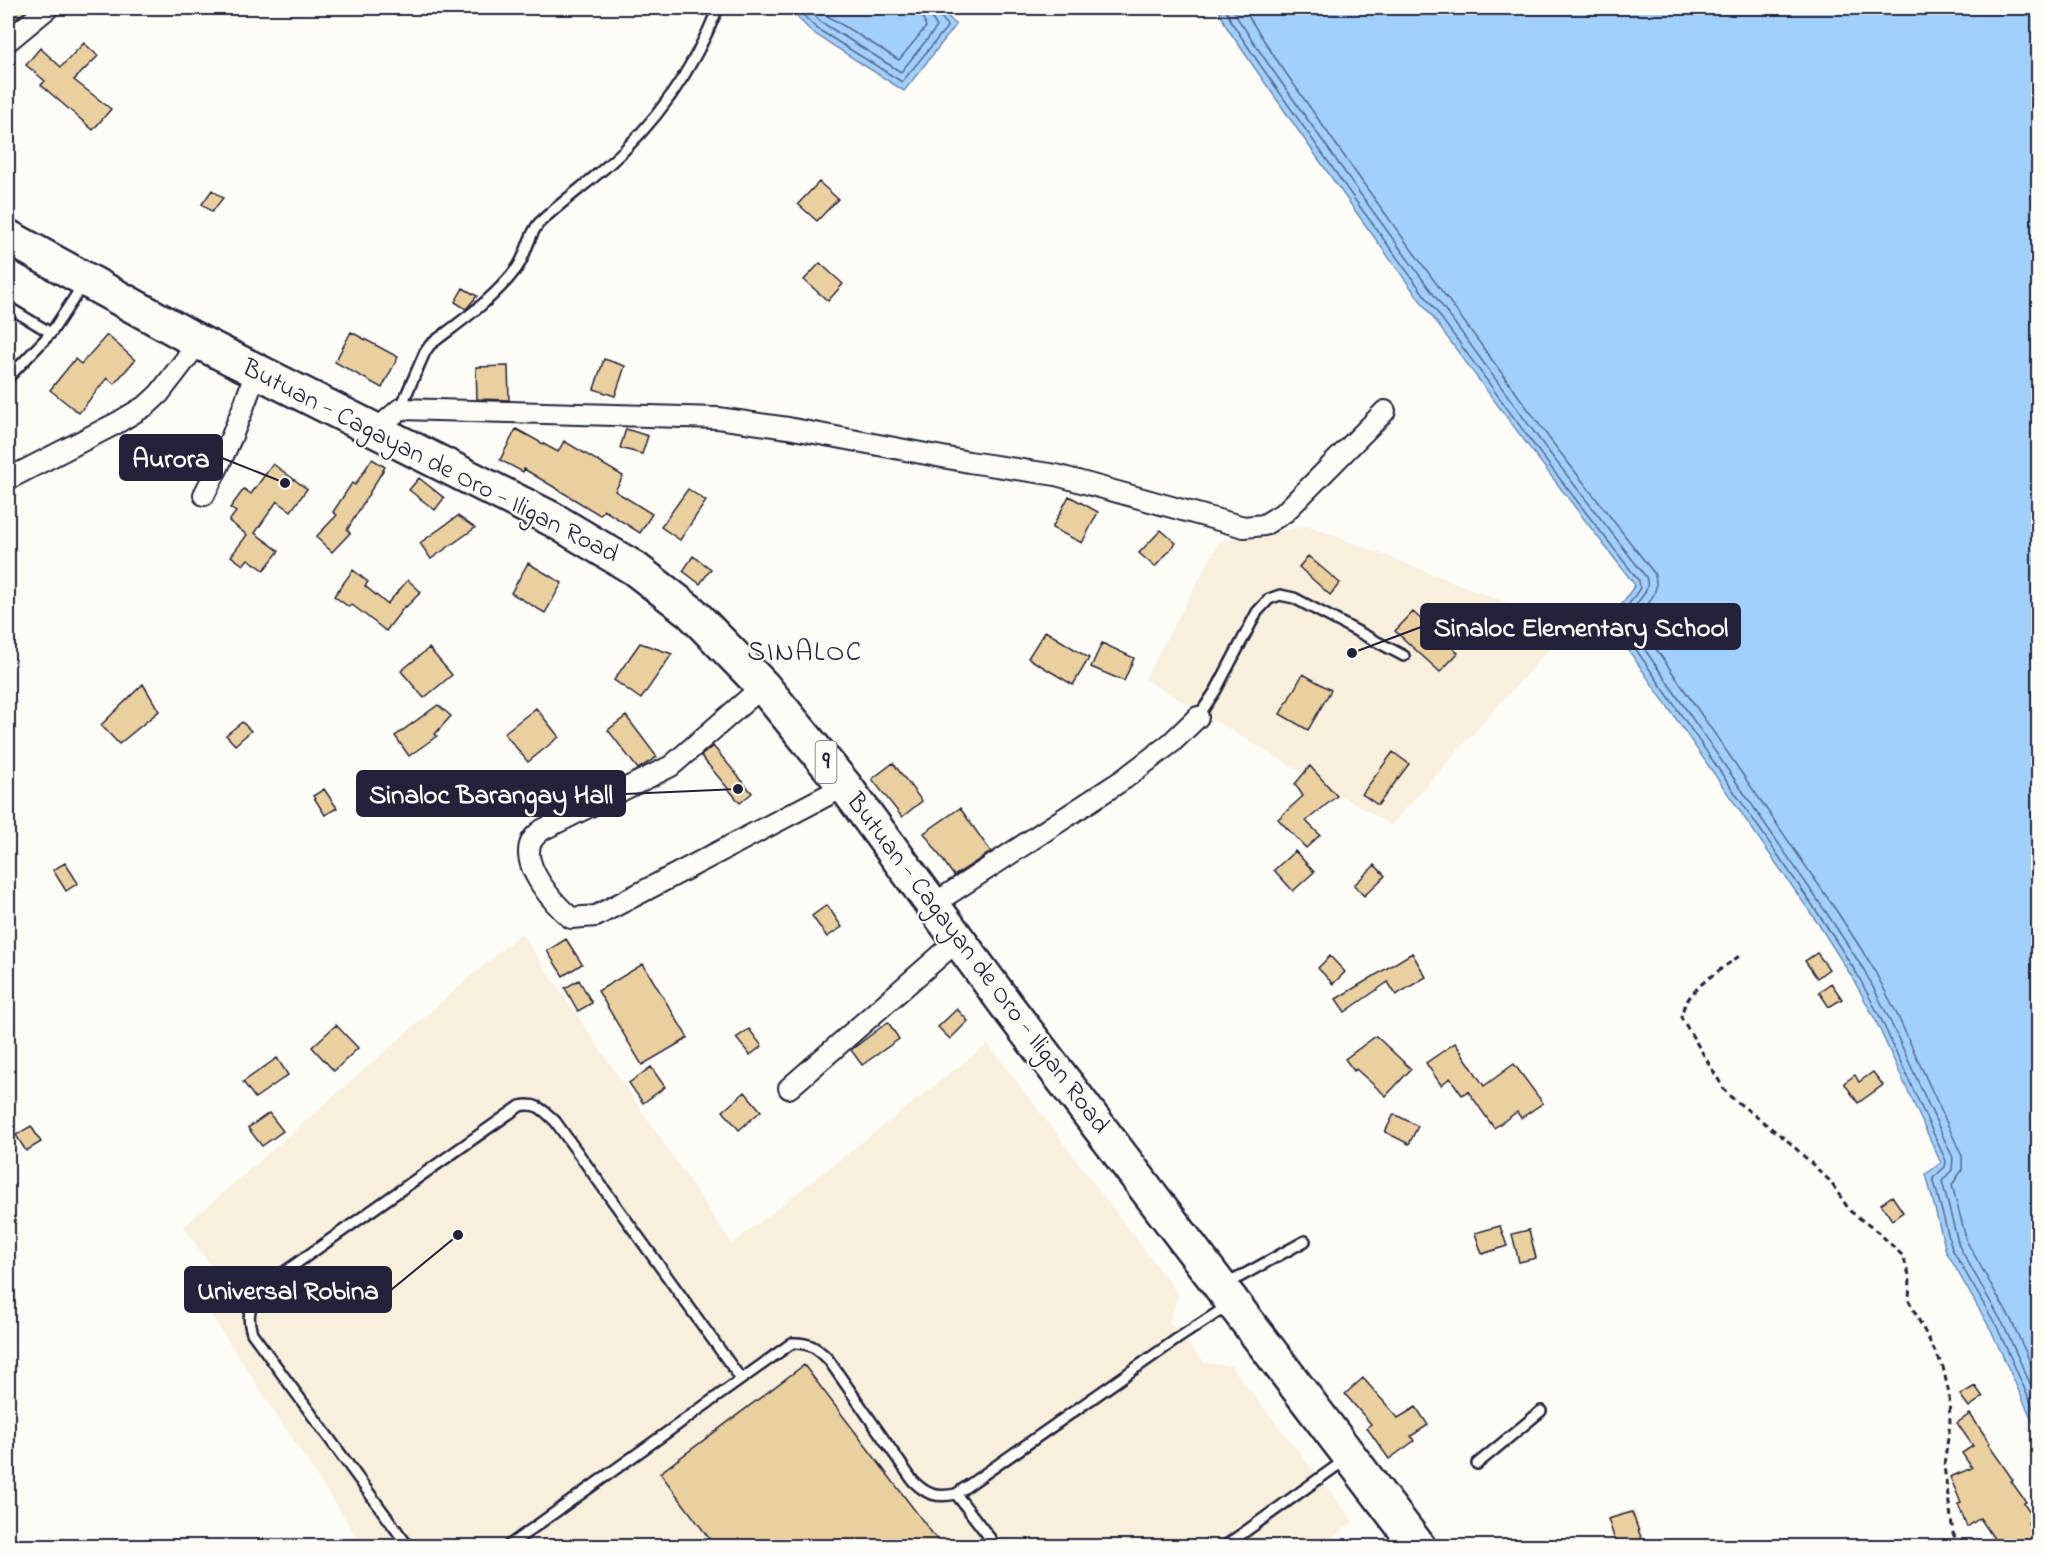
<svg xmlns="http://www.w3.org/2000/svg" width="2046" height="1554" viewBox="0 0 2046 1554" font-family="'Indie Flower',sans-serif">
	<rect width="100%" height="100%" fill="#fdfcf7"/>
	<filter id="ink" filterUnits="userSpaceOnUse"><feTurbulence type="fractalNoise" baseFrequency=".0167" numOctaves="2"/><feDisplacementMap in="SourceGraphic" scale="12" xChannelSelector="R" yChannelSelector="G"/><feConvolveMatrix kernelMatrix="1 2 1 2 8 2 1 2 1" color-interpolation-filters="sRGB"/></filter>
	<g filter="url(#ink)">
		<path fill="#f8efdd" d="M1309,526l260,101 -178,198 -246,-146 75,-138z
			M521,933l211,311 256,-200 190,250 -9,29 36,40 26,3 122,155 -31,25h-959l-158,-240 23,-16 -44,-63z
			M1635,1509l11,37h-32l-7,-28z"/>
		<path fill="#a2d0fd" stroke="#6f8aaf" stroke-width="1.5" d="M788,8h152l16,17 -52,66 -92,-59z
			M1218,8h820v1425l-47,-103 -45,-79 -20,-77 15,-11 -66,-144 -23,-42 -33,-52 -190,-274 -8,-24 -2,-19 16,-23c-142,-183 -279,-368 -409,-559z"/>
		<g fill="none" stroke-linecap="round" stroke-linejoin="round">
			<path stroke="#556889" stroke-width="1.5" d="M796,8l20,20 86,54 45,-55c-1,-8 -11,-11 -11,-19
				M807,8l14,14 80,50 36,-45 -7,-12 -1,-7
				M819,8l7,7 73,45 27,-33 -6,-19
				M1225,8l7,15 31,46 92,131 184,252 100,129 1,7 -15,22 2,15 8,23 189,274 33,52 23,43 66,144 -1,6 -12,11 19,71 45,78 41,92
				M1233,8l5,11 31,46 92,130 184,252 101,130c6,17 -10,21 -13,35 -2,9 5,23 8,32l189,274 34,52 23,44 66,144 -1,12 -10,11 17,65 44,78 35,77
				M1243,8l33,51 92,131 184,252 102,131c7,17 -4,27 -12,41l8,26 188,273 34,53 23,44 67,146v14l-10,15 15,57 44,78 27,59"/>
		</g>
		<path fill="#ebd09f" stroke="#22223b" stroke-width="1.5" d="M8,8h22l-17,13 -5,-6z
			M84,43l14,13 -24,24 37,29 -18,21 -52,-45 4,-4 -19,-16 14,-17 21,19z
			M819,182l19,17 -21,22 -19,-17z
			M212,190l11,8 -11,14 -10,-8z
			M820,263l23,21 -15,17 -24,-21z
			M463,288l14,8 -11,13 -11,-7z
			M351,332l47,25 -16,31 -47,-26z
			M107,335l28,25 -21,24 -7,-6 -28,35 -29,-23 25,-31 6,5z
			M604,359l21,7 -10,30 -21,-7z
			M508,366l1,34 -32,-1 -1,-32z
			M516,429l42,23 6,-11 59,35 -8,15 37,23 -12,19 -36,-23 -4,5 -76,-46 -1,3 -23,-12z
			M626,429l22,7 -6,18 -22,-6z
			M372,459l13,8 -38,63 3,3 -18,19 -16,-15 21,-22 -4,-3 19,-29 3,2z
			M273,464l34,25 -16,22 -14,-10 -22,32 24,18 -15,19 -16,-11 -5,6 -12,-9 16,-21 -18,-14 7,-9 -6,-4 14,-19 7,5z
			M419,478l25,20 -9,12 -26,-20z
			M688,489l18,12 -26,39 -19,-13z
			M1069,496l29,16 -16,31 -30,-15z
			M458,516l17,12 -44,31 -11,-16z
			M1161,530l15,13 -21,24 -16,-14z
			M693,556l18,13 -11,15 -17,-13z
			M1308,556l32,27 -10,12 -31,-28z
			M528,563l34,20 -17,30 -34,-20z
			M353,570l15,12 -3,4 22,18 21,-24 13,12 -15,15 -1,-1 -19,25 -35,-27 -2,3 -15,-11z
			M1413,612l45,41 -18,19 -45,-41z
			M1045,631l44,27 -16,27 -45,-27z
			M640,643l32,11 -31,45 -27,-19z
			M1102,643l32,15 -10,23 -33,-14z
			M429,648l23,27 -28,23 -23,-27z
			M1303,674l28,16 -23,40 -28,-16z
			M143,684l16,27 -40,33 -18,-19z
			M438,705l13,11 -16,18 2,2 -28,20 -14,-20z
			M536,708l23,29 -31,25 -24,-29z
			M626,716l31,41 -19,12 -30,-39z
			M242,722l9,9 -16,14 -9,-10z
			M713,746l39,47 -12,10 -39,-47z
			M1393,752l16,12 -31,41 -16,-11z
			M893,763l29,38 -20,16 -30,-38z
			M1310,766l27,30 -31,25 14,14 -14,13 -28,-29 25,-23 -8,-12z
			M324,789l13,19 -12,7 -12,-19z
			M960,808l31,44 -37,24 -30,-43z
			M1295,851l19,21 -21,19 -19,-21z
			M65,863l13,20 -12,8 -13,-21z
			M1375,865l10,11 -21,20 -10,-11z
			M827,905l15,22 -15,10 -15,-21z
			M566,939l16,25 -19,12 -16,-25z
			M1412,953l14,24 -30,18 -8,-13 -43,30 -9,-13z
			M1817,953l12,16 -12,9 -12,-17z
			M1330,956l15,16 -12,12 -15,-16z
			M643,964l45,74 -46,27 -44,-74z
			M579,980l13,23 -14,8 -13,-23z
			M1831,983l11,16 -13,8 -10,-15z
			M957,1009l11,12 -18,18 -12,-12z
			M888,1022l11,17 -37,26 -11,-15z
			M336,1025l22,23 -24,23 -22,-24z
			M749,1029l13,17 -12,9 -14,-17z
			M1376,1036l35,33 -25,27 -30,-27 -2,2 -9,-12z
			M1455,1043l29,43 30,-22 29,39 -22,15 -4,-6 -23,16 -26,-37 -6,4 -12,-17 -9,7 -15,-22z
			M277,1058l11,17 -33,23 -12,-16z
			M651,1067l14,20 -22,16 -14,-20z
			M1873,1072l10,13 -25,18 -14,-20 11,-8 4,7z
			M745,1092l16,19 -22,19 -16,-19z
			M269,1113l14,18 -21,15 -14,-18z
			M1394,1114l24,12 -9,18 -24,-12z
			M31,1126l10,16 -15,9 -10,-16z
			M1892,1196l11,16 -11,8 -11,-16z
			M1500,1226l7,20 -25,8 -7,-21z
			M1529,1230l7,28 -17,4 -7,-28z
			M804,1365l138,181h-227l-55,-73z
			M1363,1378l35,40 18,-11 12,18 -17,11 3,5 -25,18 -22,-31 4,-4 -26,-30z
			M1975,1386l8,11 -14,10 -9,-12z
			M1970,1414l20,29 -2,1 25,36 -2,1 15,21 -2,1 10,15 -6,5 10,14 -14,9h-25l-19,-28 -13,9 -9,-23 3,-1 -11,-26 22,-9 -10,-15 11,-7 -16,-23z
			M1632,1512l12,34h-27l-9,-27z"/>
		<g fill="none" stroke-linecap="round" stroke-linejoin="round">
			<g stroke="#22223b" stroke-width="14">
				<path id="lane" d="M8,307l43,26
					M8,378l43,-45 33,-50
					M400,409l25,-57 5,-7c31,-24 63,-45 87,-77 10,-14 11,-32 22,-45 21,-20 45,-37 67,-56 51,-44 87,-97 112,-159
					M1198,717l18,-27 41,-78 12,-13 11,-4 14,3 110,58
					M1225,1285l80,-44
					M1477,1464l64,-53
					M408,1546l-156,-213c-7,-21 0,-29 11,-46l257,-181c17,-4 23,4 35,15l186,258
					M508,1546l284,-203c16,-1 24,4 36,16l85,122c14,14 24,17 43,13
					M996,1546l-40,-52 221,-155 52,-34
					M1225,1546l120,-86"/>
			</g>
			<g stroke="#22223b" stroke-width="24">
				<path id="street" d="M8,41l40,-33
					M375,431l25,-22 318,9 70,10 181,34 87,13 188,52 20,-2 21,-13 100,-101
					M8,479l109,-56 30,-18 12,-11 40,-52
					M204,495c21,-40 38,-80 52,-124
					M763,686l-92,80 -129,64c-5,4 -10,8 -12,15 -7,23 24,59 41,73l25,-2 249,-130
					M932,905l192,-126 47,-36 27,-26
					M789,1088l169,-148"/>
			</g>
			<g stroke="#22223b" stroke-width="38">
				<path id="highway" d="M8,237l191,105 353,177 82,49 57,44 72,74 82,100 162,220 411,540"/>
			</g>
			<path stroke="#22223b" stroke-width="3" stroke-dasharray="6 4.5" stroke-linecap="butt" d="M1739,956c-22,17 -53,33 -58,61l46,77 62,48 41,39 20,30 29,22 24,23 7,22 -1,23 34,66 6,27 1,30 -6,42 9,67 6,13"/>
			<use href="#lane" stroke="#fdfcf7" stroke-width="9"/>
			<use href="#street" stroke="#fdfcf7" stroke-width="20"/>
			<use href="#highway" stroke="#fdfcf7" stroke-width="33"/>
		</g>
	</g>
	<g text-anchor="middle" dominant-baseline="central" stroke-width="4.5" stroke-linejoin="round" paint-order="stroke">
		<rect fill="#fdfcf7" stroke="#646373" stroke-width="1.5" x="815.5" y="741" width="21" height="42" rx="4.5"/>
		<g font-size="24" font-weight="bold" fill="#22223b">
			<text x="826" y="762">9</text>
		</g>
		<g font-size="26" fill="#22223b" stroke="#fdfcf7">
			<text transform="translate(430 462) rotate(27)">Butuan - Cagayan de Oro - Iligan Road</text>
			<text transform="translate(977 964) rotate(53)">Butuan - Cagayan de Oro - Iligan Road</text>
		</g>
		<g font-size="28" letter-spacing="1.5" fill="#22223b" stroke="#fdfcf7">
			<text x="805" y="653">SINALOC</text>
		</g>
	</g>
	<path fill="none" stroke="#22223b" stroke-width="2" d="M285 483L222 458M1352 653L1421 627M738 789L625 794M458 1235L391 1290"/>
	<g fill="#22223b" stroke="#fdfcf7" stroke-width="2">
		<circle cx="285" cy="483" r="6"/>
		<circle cx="1352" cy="653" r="6"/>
		<circle cx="738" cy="789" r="6"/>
		<circle cx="458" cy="1235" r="6"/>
	</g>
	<g fill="#22223b" stroke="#22223b" stroke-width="2">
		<rect x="120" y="435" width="102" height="45" rx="6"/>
		<rect x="1421" y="604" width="319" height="45" rx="6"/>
		<rect x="357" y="771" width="268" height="45" rx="6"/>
		<rect x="185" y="1267" width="206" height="45" rx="6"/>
	</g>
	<g font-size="27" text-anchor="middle" font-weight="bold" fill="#fff">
		<text x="171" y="467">Aurora</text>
		<text x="1581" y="636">Sinaloc Elementary School</text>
		<text x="491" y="803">Sinaloc Barangay Hall</text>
		<text x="288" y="1299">Universal Robina</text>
	</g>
	<rect width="2046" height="1554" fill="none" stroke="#fdfcf7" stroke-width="30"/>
	<rect x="15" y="15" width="2016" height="1524" fill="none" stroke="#22223b" stroke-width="2" filter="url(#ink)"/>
</svg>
